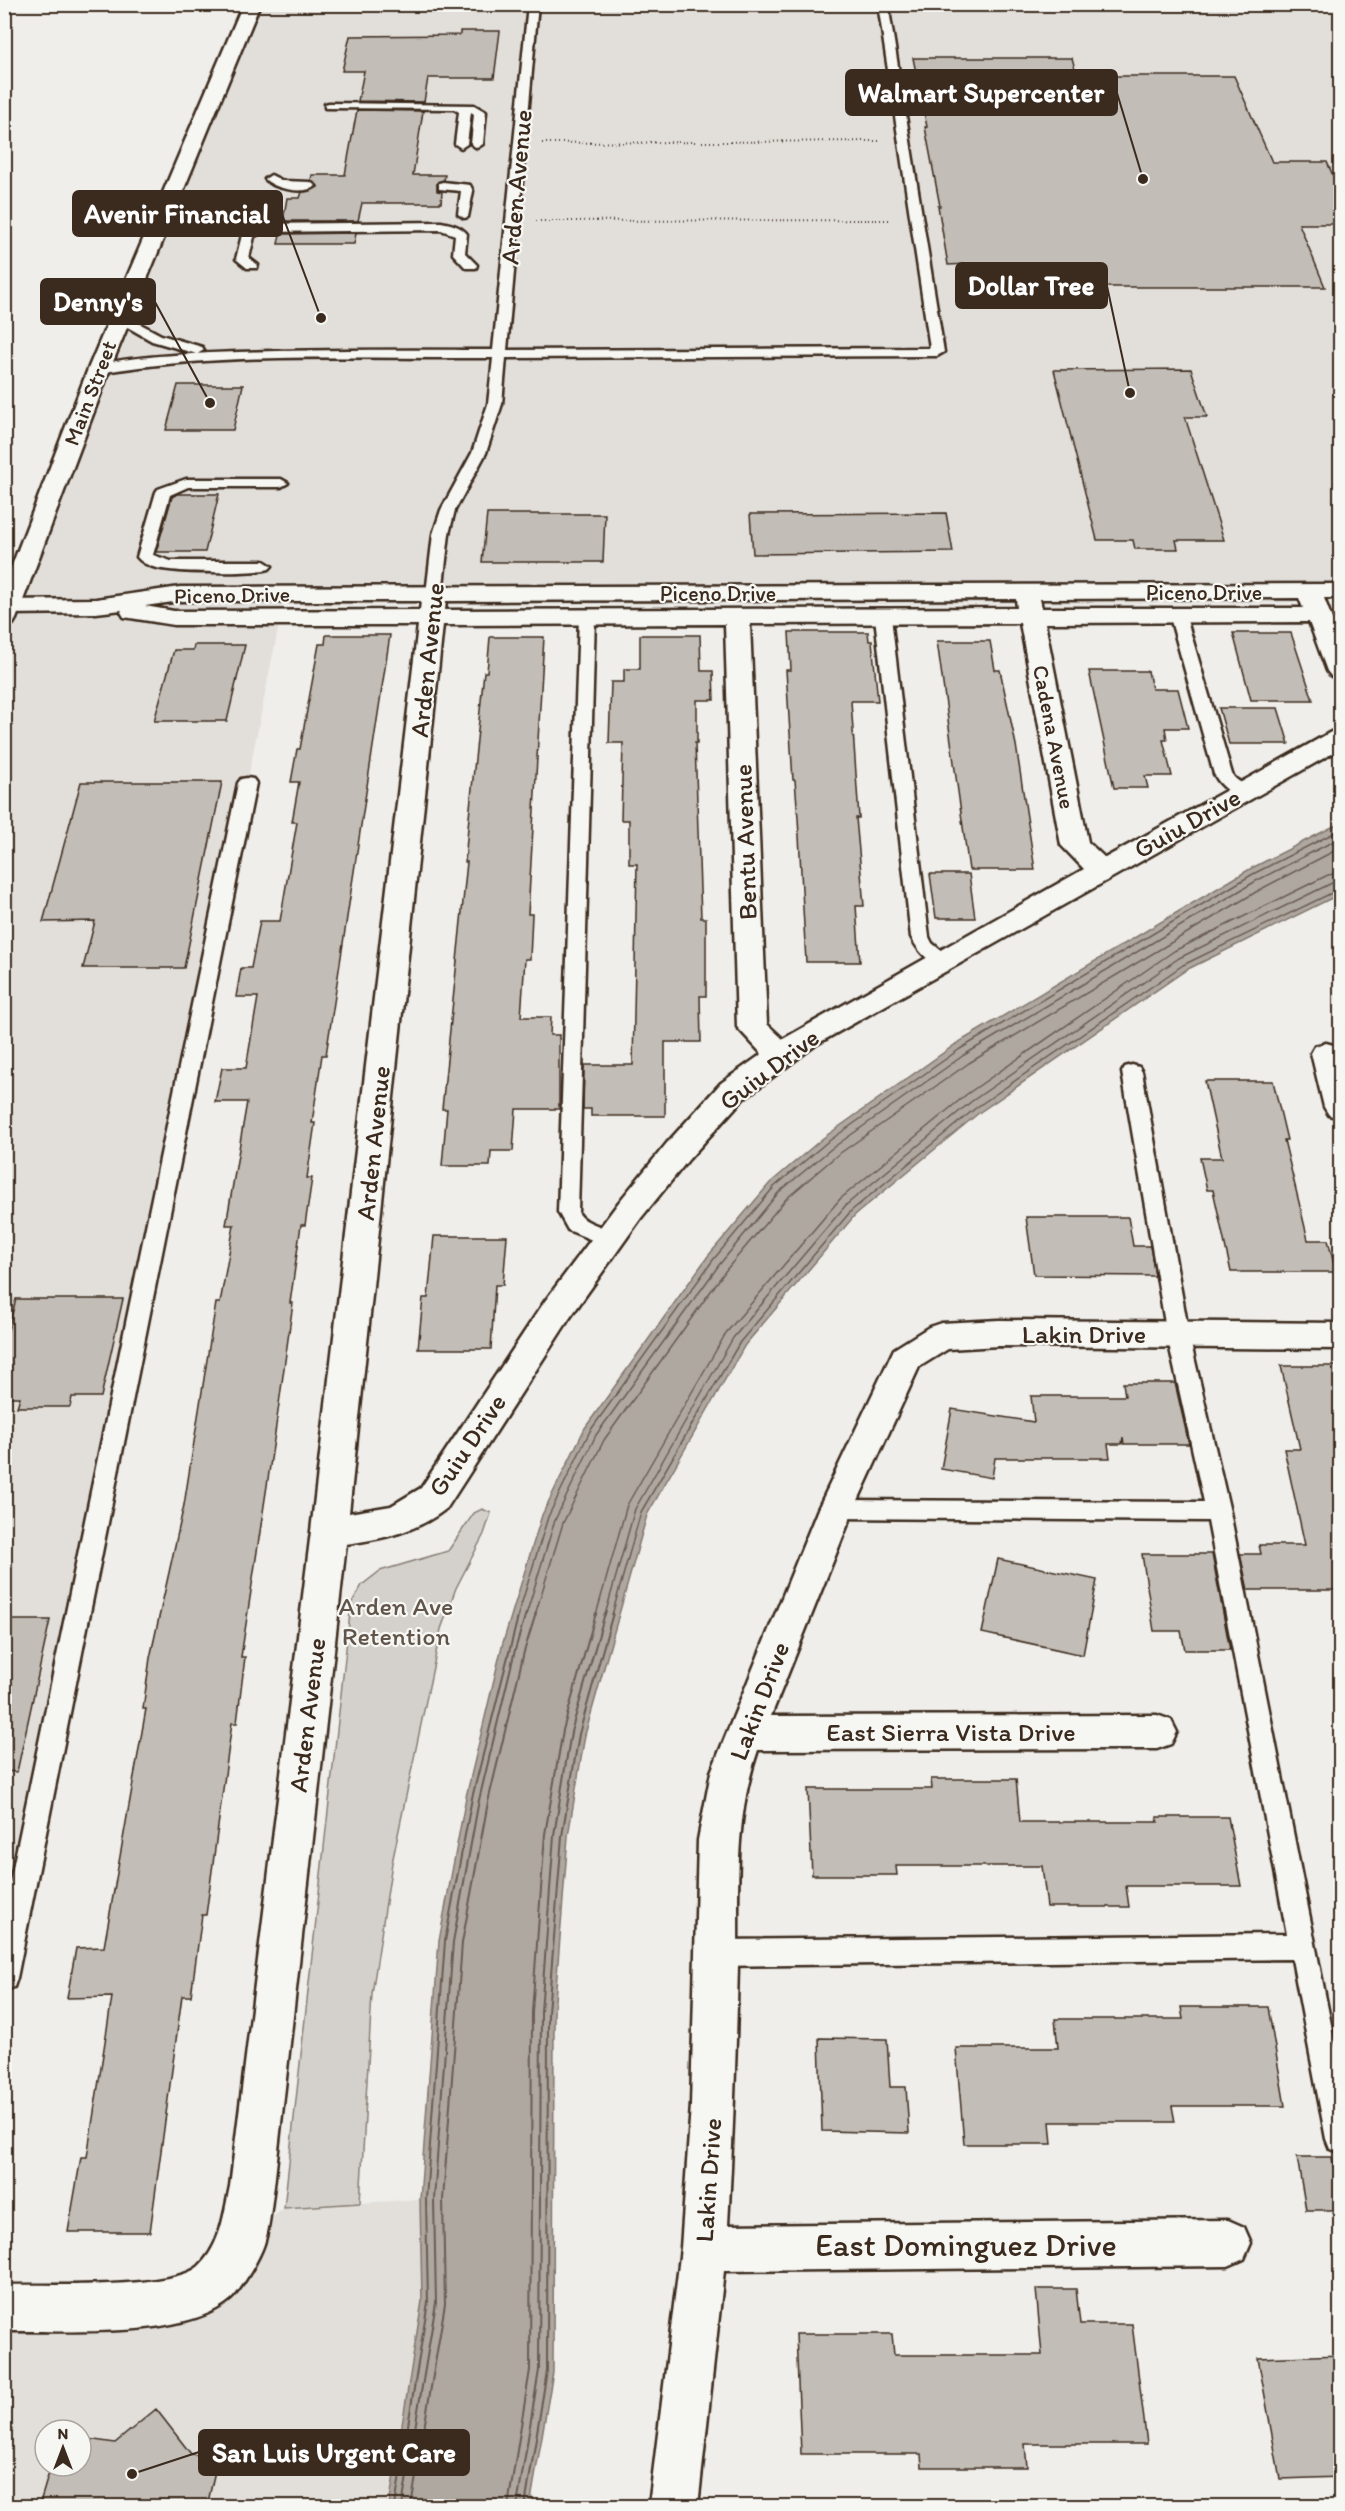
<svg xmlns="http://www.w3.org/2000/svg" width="1345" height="2511" viewBox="0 0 1345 2511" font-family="Itim,sans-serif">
	<rect width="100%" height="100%" fill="#efeeea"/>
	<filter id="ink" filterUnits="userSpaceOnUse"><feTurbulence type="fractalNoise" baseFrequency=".0167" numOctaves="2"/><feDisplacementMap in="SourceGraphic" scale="12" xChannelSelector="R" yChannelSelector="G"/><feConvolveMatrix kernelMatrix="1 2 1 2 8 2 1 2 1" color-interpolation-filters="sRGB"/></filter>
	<g filter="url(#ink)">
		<path fill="#e2dfdb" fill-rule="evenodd" d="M252,5h1088v595l-61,3 -996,2 -278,1373v-1359z
			M420,2199l2,102 -33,205h-384l-1,-198 150,-3 88,-63 42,-34zM45,2430h36v36h-36z"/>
		<path fill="#d4d1cc" stroke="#887e75" stroke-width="1.5" d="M482,1509l9,4 -7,21 -28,54 -15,41 -49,234 -20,131 -12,209 -76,5 67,-604 11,-19 18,-14 68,-20 26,-38z"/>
		<path fill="#afa8a1" stroke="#81766d" stroke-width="1.5" d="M1340,823v71l-154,76 -206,142 -125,103 -110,130 -98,170 -62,220 -17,101 -14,177 -1,359 -23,134h-141l33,-205 -2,-102 19,-258 27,-144 36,-151 40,-131 43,-87 123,-172 62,-73 53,-45 133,-94 294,-175z"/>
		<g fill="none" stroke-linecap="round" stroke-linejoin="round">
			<path stroke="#695c52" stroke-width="1.5" d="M518,1615l30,-98 42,-86 123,-171 61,-73 52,-44 134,-94 293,-175 87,-44
				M526,1615l29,-95 41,-85 123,-170 60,-73 52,-43 133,-94 292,-174 84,-43
				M535,1615l28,-92 41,-83 122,-170 60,-71 50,-43 133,-93 292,-174 79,-41
				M596,1615l31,-110 99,-172 114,-134 127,-105 207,-143 154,-76 12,-2
				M605,1615l30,-106 98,-171 113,-133 126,-104 207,-143 153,-75 8,-1
				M612,1615l29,-103 99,-170 111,-131 126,-104 206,-142 157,-76"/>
			<path stroke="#695c52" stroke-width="2" d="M395,2506l33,-204 -2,-103 19,-258 27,-143 47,-185
				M402,2506l34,-203 -2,-104 19,-257 26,-142 36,-150 11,-37
				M411,2506l34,-202 -2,-104 19,-257 26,-141 36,-150 12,-39
				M508,2506l22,-136 2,-358 13,-178 18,-104 33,-117
				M517,2506l22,-136 2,-358 13,-177 17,-103 34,-119
				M525,2506l22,-135 1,-358 14,-177 17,-102 34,-121"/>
		</g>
		<path fill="#c2bdb7" stroke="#3b2a1e" stroke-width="1.5" d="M460,31h40l-6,47h-66l-4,24 -66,-1 6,-30h-22l8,-35 110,-1z
			M913,58h159l5,18h157l38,86h55l14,32v30h-42l26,63h-353l-4,-23 -20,1 -10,-59h2l-15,-79h2z
			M357,110l66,1 -10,64h32l-1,5 -7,3v8l5,1 -1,11h-79l-4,18h-75l4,-23h13l2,-6 16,-5 -7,-7 1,-5h33z
			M356,233l-2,11h-76l2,-10z
			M1191,369l16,48h-22l39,123h-48l2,9h-43l-2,-9h-36l-43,-170z
			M178,385h65l-10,45h-67z
			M177,494h42l-14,58h-49l16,-55z
			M946,513l7,39 -200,2 -3,-40z
			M487,514h118l-2,48h-121z
			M789,632h79l1,9h3l6,60h-27l8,117h-3l8,88h-8l4,56h-54l-8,-144 -3,-38h-2l-7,-110h5z
			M1233,633h58l22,67h-62z
			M326,635h64l-64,420h-4l-10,68h3l-8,55h5l-7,47h-4l-11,78h3l-18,130 -34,224h4l-8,66h-5l-26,192h-4l-11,81h-9l-32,236h-82l13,-75h6l25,-160 -45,1 9,-50 28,-1 42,-238h-3l7,-51 34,-153 32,-202h4l14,-78h-8l21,-123h-32l7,-34h24l12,-71h-22l5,-29h10l9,-47h20l17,-99h-5l7,-40h-8l6,-33h3l19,-105h6z
			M640,635h60l1,36h12l1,29h-17v43h-2l6,175h5v78h-6l1,46h-36v74h-74v-7h-8l1,-44h49l4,-201h-8v-44h-8l2,-77h-14l2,-61h13v-13h16z
			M490,637h54l-16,277h4l-2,45h-5l-4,58h30l-1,18h9v74h-43l-3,42h-22l-1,15h-48l5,-57h-5l25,-247h-2l3,-35 16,-155h3z
			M937,641h53l5,29h5l16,75 19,125h-66z
			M194,645h51l-18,76h-73l20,-71h19z
			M1089,671h59l4,18h26l10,39h-23l2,12h-4l9,36h-27l3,12h-34z
			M1219,708h59l11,36h-60z
			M81,782h141l-38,186h-101l12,-47 -52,1z
			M930,874h39l6,44h-39z
			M1205,1081h68l14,59h-3l24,100h20l8,32h-105l-18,-82h-6l-7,-32h22z
			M1026,1217h102l5,29h17l5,30 -121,-1z
			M434,1236h73l-4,49h-8l-4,64h-73l5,-51h5z
			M16,1299h107l-22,98h-29l-2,10h-53l3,-10h-16v-52z
			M1281,1366h60v224h-93l-8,-36h21l-2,-9h46l-21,-96h16z
			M1123,1383h52l14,61h-65l-1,-7 -1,7h-14l2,14h-115l-3,20 -51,-9 11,-60 82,13 -3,-26h94z
			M1142,1554h70l18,96h-45l-4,-19h-27z
			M998,1559l99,21 -14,75 -101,-22z
			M4,1620h46l-33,152 -13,-1z
			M931,1779h85l4,43h138l-1,-5h71l13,69h-115l3,21h-82l-5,-41h-146l1,9h-85l-4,-86h124z
			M1181,2007h87l17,99h-113l3,16h-125l2,22h-88l-8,-96h102l-3,-29h128z
			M819,2038l68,1 3,48h16l3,46 -87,-2z
			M1297,2157h35l9,53h-35z
			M1036,2289h40l4,35h52l15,120h-122l2,23h-105l-1,-13h-120l-5,-120h96l2,21h148z
			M1341,2355v122l-61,2 -22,-121z
			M156,2409l35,45 27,4 -11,48h-168l12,-40h30v-28l34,5z"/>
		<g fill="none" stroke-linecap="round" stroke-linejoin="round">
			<g stroke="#3b2a1e" stroke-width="5">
				<path id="lane" d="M528,4h10l-31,346 423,-2 -52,-344h10l56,348 -7,4 -431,2 -4,46 -16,49 -31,57 -6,24 -7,60 -8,5 -8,-5 7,-60 8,-24 31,-57 16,-49 5,-46c-131,1 -265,-7 -394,15l-7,-4c22,-23 349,-19 401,-19z
					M329,103l145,2 12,7 -3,32 -6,4 -6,-4 3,-30 -3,-2 -4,32 -6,4 -6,-4 4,-32 -5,-3 -129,-1v-4z
					M271,175l12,6 27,1 6,4c-11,9 -42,3 -51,-7z
					M443,182l27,3 3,6 -5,26 -4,1 -6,-4 3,-23 -22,-2v-6z
					M441,222c10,2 20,4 26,12l-2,19 12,12 -1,3h-10l-13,-14 2,-19 -14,-5 -179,2 -8,5 -5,21 9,7 -1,3h-10l-11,-9 6,-24 17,-11z
					M120,313l41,22 41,12 2,3 -7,4 -45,-13 -37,-21 -2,-3z
					M186,479h95l7,4 -7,4h-93l-18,8 -17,60 18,6h93l8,5 -3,3c-19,5 -97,4 -116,-2 -6,-2 -12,-5 -16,-10l19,-65 2,-3z
					M587,612l8,5 -17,595c9,16 33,12 41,27l-3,5 -7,3 -41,-17 -10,-18 21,-595z
					M883,612l8,5 38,320 3,6 20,17 -2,4c-18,5 -32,-13 -39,-27l-36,-320z
					M1178,612l8,5 46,157c4,9 15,9 21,17l-3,4c-15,4 -29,-8 -36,-21l-44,-157z
					M247,778l6,1 3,4 -239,1195 -3,9 -10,4v-80l234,-1128 3,-4z
					M1132,1065l7,2 3,5 47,263 41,177 110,558v83l-10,-4 -4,-10 -34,-180 -575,7 -9,-4 -4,-9 4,-9 9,-4 570,-6 -79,-413 -372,-3 -8,-2 -4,-7 4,-7 8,-2 368,2 -37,-167 -45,-263 3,-5z"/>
			</g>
			<g stroke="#3b2a1e" stroke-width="5">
				<path id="street" d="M1340,584v14h-16l16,42v39l-9,-3 -4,-5 -18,-49 -264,1 43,219 17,16 226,-126 9,-2v19l-523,295 -74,55 -54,60 -48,59 -72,101 -122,189c-30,24 -64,31 -101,36l-72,642c-3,19 -4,40 -10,58 -5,15 -22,44 -33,55 -46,41 -166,31 -227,32v-46c40,-1 169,5 195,-19 22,-21 25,-52 31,-80l81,-655 107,-906h-244l-50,-8 -3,-5 1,-2 -26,3 -92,1v-14l92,-1 84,-12zM1299,598l4,10h-261l-2,-9zM1016,599l1,9 -572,2 1,-9zM180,601h241l-1,9 -246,1 -29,-5zM1020,623l41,222 23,24 -301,170 -16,-15 -17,-400zM725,624l12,403 25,27 -41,29 -54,60 -48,59 -74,99 -124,187 -30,18 -42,7 94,-888z
					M1326,1043l11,3 3,6v66l-11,-3 -5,-8 -13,-54 4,-7z
					M999,1320l341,3v26l-341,-3 -51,3 -29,18 -65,142 -83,207 386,-1 14,5 6,12 -6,12 -14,5 -399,1c-25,73 -19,141 -20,216 -2,86 -5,173 -10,259l500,-5 16,7 7,16 -7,16 -16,7 -504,5 -26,235h-49l32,-258 10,-143 7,-265 13,-68 107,-263 76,-160 35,-22 12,-4z"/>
			</g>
			<g stroke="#3b2a1e" stroke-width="5">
				<path id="highway" d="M243,4h17l-150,365 -94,250 -3,5 -9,2v-40l84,-217z"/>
			</g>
			<path stroke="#3b2a1e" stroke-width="2" stroke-dasharray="1 3" stroke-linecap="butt" d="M542,143l338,-2
				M536,221l356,-1"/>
			<use href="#lane" fill="#f6f6f2" fill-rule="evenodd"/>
			<use href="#street" fill="#f6f6f2" fill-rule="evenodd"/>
			<use href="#highway" fill="#f6f6f2" fill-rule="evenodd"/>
		</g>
	</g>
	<g text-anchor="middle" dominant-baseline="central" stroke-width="4.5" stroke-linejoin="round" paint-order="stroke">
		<g font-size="22" fill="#3b2a1e" stroke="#f6f6f2">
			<text transform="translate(90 393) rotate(-69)">Main Street</text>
			<text x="1204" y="592">Piceno Drive</text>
			<text x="718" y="593">Piceno Drive</text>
			<text transform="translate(232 595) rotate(-1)">Piceno Drive</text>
			<text transform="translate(1054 737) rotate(79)">Cadena Avenue</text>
		</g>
		<g font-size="26" fill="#3b2a1e" stroke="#f6f6f2">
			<text transform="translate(516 187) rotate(-85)">Arden Avenue</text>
			<text transform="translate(427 660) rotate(-84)">Arden Avenue</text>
			<text transform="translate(1187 823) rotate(-29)">Guiu Drive</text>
			<text transform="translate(745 842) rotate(-92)">Bentu Avenue</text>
			<text transform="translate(769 1069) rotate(-37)">Guiu Drive</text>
			<text transform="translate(373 1143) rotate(-84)">Arden Avenue</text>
			<text x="1084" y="1334">Lakin Drive</text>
			<text transform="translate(467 1445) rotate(-56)">Guiu Drive</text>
			<text transform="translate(759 1701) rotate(-69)">Lakin Drive</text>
			<text transform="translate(307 1715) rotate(-83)">Arden Avenue</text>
			<text x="951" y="1732">East Sierra Vista Drive</text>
			<text transform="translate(708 2180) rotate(-86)">Lakin Drive</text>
		</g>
		<g font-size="26" fill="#61544a" stroke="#f6f6f2">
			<text x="396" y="1606">Arden Ave<tspan x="396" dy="30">Retention</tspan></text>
		</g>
		<g font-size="32" fill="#3b2a1e" stroke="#f6f6f2">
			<text x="966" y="2245">East Dominguez Drive</text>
		</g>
	</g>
	<path fill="none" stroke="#3b2a1e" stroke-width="2" d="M1143 179L1117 93M321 318L282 214M1130 393L1107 286M210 403L155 302M132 2474L199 2452"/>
	<g fill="#3b2a1e" stroke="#f6f6f2" stroke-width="2">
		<circle cx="1143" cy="179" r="6"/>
		<circle cx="321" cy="318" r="6"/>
		<circle cx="1130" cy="393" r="6"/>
		<circle cx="210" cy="403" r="6"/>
		<circle cx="132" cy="2474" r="6"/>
	</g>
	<g fill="#3b2a1e" stroke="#3b2a1e" stroke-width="2">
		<rect x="846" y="70" width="271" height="45" rx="6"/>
		<rect x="73" y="191" width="209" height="45" rx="6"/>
		<rect x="956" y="263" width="151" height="45" rx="6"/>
		<rect x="41" y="279" width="114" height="45" rx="6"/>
		<rect x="199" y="2430" width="270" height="45" rx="6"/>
	</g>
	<g font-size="27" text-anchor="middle" font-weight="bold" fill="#fff">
		<text x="981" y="102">Walmart Supercenter</text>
		<text x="177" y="223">Avenir Financial</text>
		<text x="1031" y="295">Dollar Tree</text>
		<text x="98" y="311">Denny's</text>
		<text x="334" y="2462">San Luis Urgent Care</text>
	</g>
	<rect width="1345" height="2511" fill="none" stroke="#f6f6f2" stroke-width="24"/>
	<rect x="12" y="12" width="1321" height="2487" fill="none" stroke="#3b2a1e" stroke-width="2" filter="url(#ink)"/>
	<g transform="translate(63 2448)"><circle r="28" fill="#f6f6f2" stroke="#aba49d" stroke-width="1.5"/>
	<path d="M0-4.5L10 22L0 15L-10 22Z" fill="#3b2a1e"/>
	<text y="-9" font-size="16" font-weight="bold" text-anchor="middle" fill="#3b2a1e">N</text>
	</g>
</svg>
